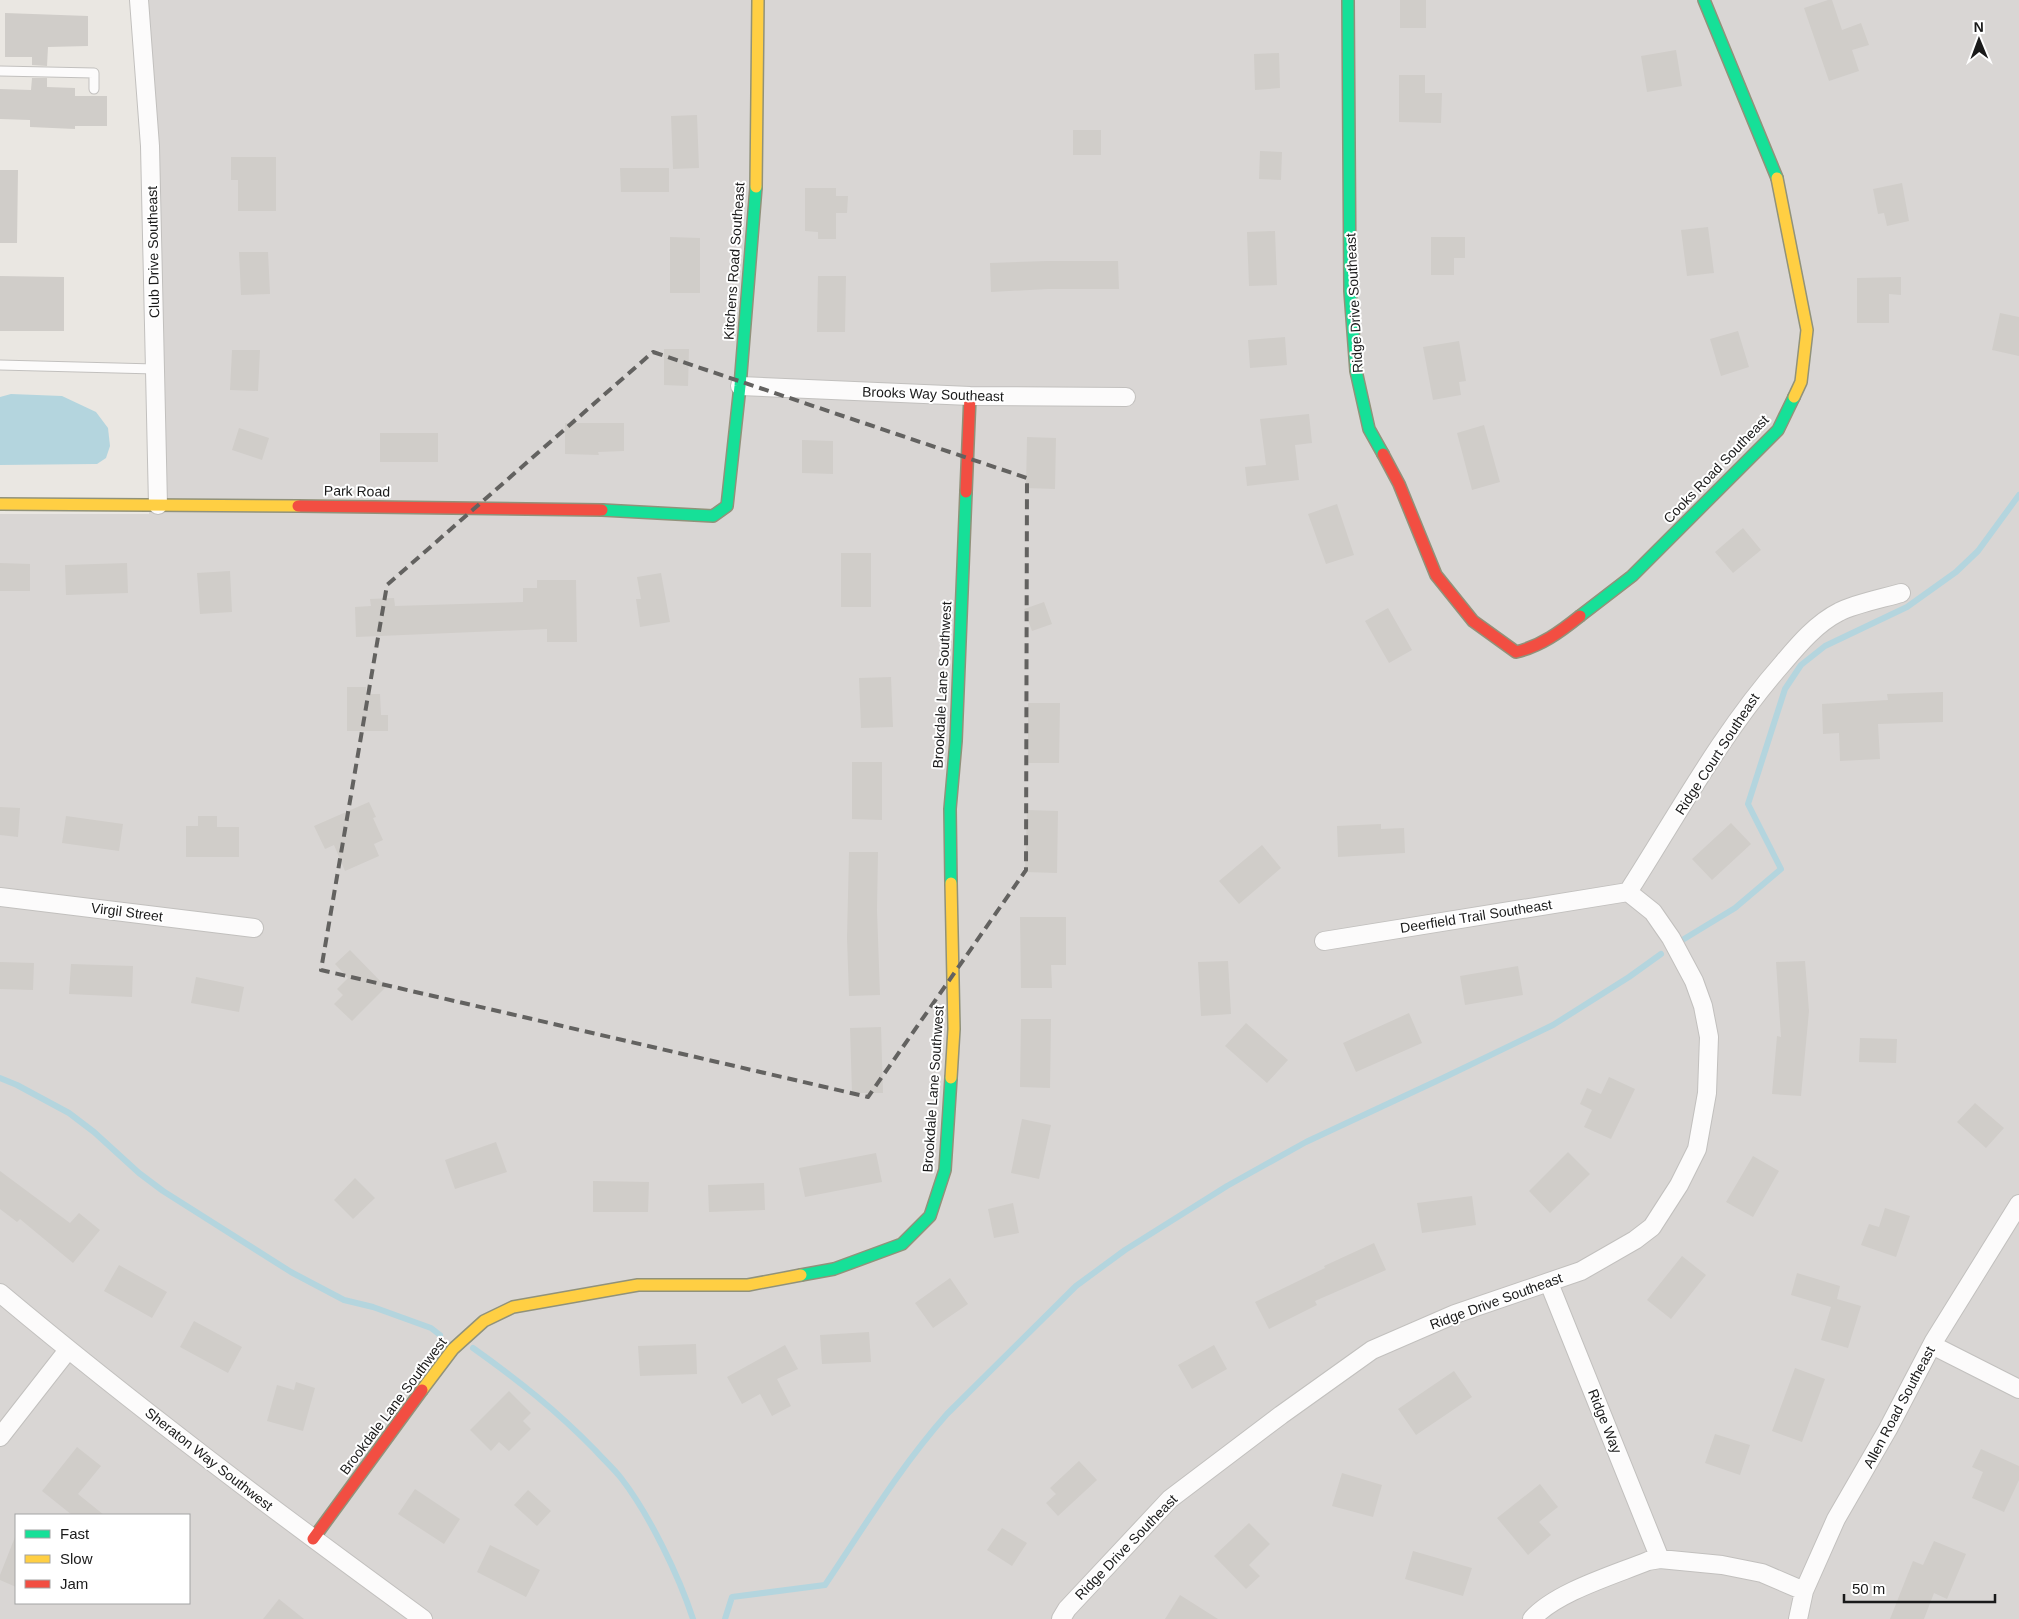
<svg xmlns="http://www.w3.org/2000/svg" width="2019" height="1619" viewBox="0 0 2019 1619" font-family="Arial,sans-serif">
	<rect width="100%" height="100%" fill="#eae7e2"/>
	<path fill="#d9d6d4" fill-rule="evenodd" d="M145,0h1874v1619h-2019v-1105h149zM16,1515h173v88h-173z"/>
	<path fill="#b4d5de" d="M11,394l51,2 34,16 12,16 2,18 -4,12 -9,6 -97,1v-68z"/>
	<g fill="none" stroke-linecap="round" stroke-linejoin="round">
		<path stroke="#b4d5de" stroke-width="6" d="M1684,939l51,-31 46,-39 -33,-65 37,-115 16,-24 24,-19 82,-39 49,-35 22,-21 41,-56
			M0,1078l17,7 52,28 25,19 45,41 24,18 128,81 53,28 29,7 58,21 9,7
			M473,1348c45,32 83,62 122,102 8,9 18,18 26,28 28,36 58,98 72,141
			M725,1619l7,-22 93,-12c39,-58 75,-118 122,-171l129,-128 49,-36 102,-64 79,-44 137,-64 110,-53 76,-48 32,-23"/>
	</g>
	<path fill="#d0cdc9" d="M1400,0h26v28h-26z
		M1828,0h4l10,30 19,-7 8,22 -17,5 7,21 -30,10 -25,-73z
		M5,13l83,3v30l-40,1 -1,19 -15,-1v-8h-27z
		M1676,50l6,36 -35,6 -6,-36z
		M1279,53l1,35 -25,2 -1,-36z
		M1399,75h26v18h17l-1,30 -42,-1z
		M32,78h15v9l28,1v8h32v30h-32v3l-45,-2v-7l-30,-1v-30l31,1z
		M697,115l2,53 -26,1 -2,-53z
		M1073,130h28v25h-28z
		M1260,151l22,1 -1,28 -22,-1z
		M231,157h45v54h-38v-31h-7z
		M620,168h49v24h-48z
		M0,170h18l-1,73h-17z
		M1902,183l7,38 -22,5 -3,-13 -6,1 -5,-25z
		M805,188h31v8h12l-1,17h-11v26h-18v-7l-13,-1z
		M1708,227l6,46 -27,3 -6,-46z
		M1275,231l2,54 -28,1 -2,-54z
		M670,237l30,1v55h-30z
		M1431,237h34v21h-11v17h-23z
		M239,252h29l2,42 -29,1z
		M1047,261h71l1,28h-71l-57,3 -1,-29z
		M0,276l64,1v54h-64z
		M818,276h28l-1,56h-28z
		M1901,277v18l-12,-1v29h-32v-45z
		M2000,313l19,4v39l-27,-6z
		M1738,331l11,36 -28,9 -11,-37z
		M1285,337l2,28 -37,3 -2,-28z
		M1459,341l7,40 -7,1 2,13 -28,5 -10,-53z
		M664,349h25l-1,37 -24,-1z
		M232,350h28l-2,41 -28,-1z
		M1309,414l3,29 -17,2 4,35 -52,6 -2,-19 21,-2 -6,-46z
		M565,423h59v28l-26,1 1,3 -34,-1z
		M1484,425l16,57 -28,8 -15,-57z
		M239,428l30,10 -7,22 -30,-10z
		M380,433h58v29h-58z
		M1027,437l29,1 -1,51 -29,-1z
		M802,440l31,1v33l-31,-1z
		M1337,504l17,51 -28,9 -18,-50z
		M1743,528l18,22 -28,23 -18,-21z
		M841,553h30v54h-30z
		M0,563l30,1v27h-30z
		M127,563l1,30 -62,2 -1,-30z
		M230,571l2,41 -32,2 -3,-41z
		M661,573l9,49 -30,5 -4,-28h5l-4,-22z
		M537,580h39l1,62h-30v-13l-191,8 -1,-30 16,-1 -1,-7 24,-1 1,8 128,-4v-14h14z
		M1044,602l8,22 -20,7 -8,-22z
		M1388,608l24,42 -23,13 -24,-42z
		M891,677l2,50 -32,1 -2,-50z
		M347,687h19v7h14l1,21h7v16h-41z
		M1943,692v30l-65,2 2,35 -40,2 -1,-28 -16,1 -1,-30 66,-4 -1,-6z
		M1028,703h32l-1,60h-31z
		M852,762h30v58l-30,-1z
		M369,802l7,15 -3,1 10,22 -9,4 5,12 -34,15 -11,-26 -9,4 -11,-23z
		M0,807l20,1 -2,29 -18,-2z
		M1027,810l31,1 -1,62 -32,-1z
		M66,816l57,8 -4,27 -57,-8z
		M198,816h19v11h22v30h-53v-31h12z
		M1731,823l20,21 -39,36 -20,-21z
		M1381,824v5l23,-1 1,25 -67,4 -1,-31z
		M1262,845l19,23 -42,36 -20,-23z
		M849,852h29l-1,58 3,85 -31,1 -2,-58z
		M1020,917h46v48h-15l1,23h-31z
		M350,950l36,37 -34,34 -18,-17 9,-9 -6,-6 11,-11 -13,-14z
		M1228,961l3,53 -30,2 -3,-54z
		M1805,961l4,50 -8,85 -29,-2 5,-58 4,1 -5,-75z
		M0,962l34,1 -1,27 -33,-1z
		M71,964l62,2 -1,31 -63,-3z
		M1518,966l5,29 -58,10 -5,-29z
		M196,977l48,10 -5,25 -48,-9z
		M1409,1013l13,30 -66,29 -13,-29z
		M1021,1019h30l-1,69 -30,-1z
		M1246,1023l42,37 -21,23 -42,-37z
		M881,1027l2,66h-31l-2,-65z
		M1860,1038l37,1 -1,24 -37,-1z
		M1609,1077l26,12 -24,50 -27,-12 8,-17 -12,-6 7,-16 14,6z
		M1975,1103l29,25 -18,20 -29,-26z
		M1022,1119l29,6 -12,54 -28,-6z
		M496,1142l11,30 -52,17 -10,-29z
		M1568,1152l22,22 -40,39 -21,-22z
		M876,1153l6,29 -77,15 -6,-29z
		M1753,1156l26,15 -26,46 -27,-15z
		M0,1171l70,52 9,-10 21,17 -27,33 -53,-44 -3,3 -17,-13z
		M355,1178l20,20 -22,21 -19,-19z
		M593,1181l56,1 -1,30h-55z
		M764,1183l1,27 -56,2 -1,-27z
		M1472,1196l4,29 -54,8 -5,-30z
		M1013,1203l6,30 -25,5 -6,-29z
		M1885,1208l25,8 -14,41 -35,-12 8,-21 10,3z
		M1374,1243l12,27 -71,31 2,4 -48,24 -14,-27 70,-34 -1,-2z
		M1682,1256l24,19 -35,44 -24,-19z
		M119,1265l48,27 -15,26 -48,-27z
		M1797,1273l43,13 -3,13 24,7 -13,42 -27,-8 10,-33 -40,-12z
		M950,1278l18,26 -35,24 -18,-25z
		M194,1321l48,26 -14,26 -48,-26z
		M869,1332l2,30 -49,2 -2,-29z
		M696,1344l1,30 -57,2 -2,-30z
		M785,1345l13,24 -21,10 14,27 -19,10 -12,-22 -18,10 -15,-27z
		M1214,1345l13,24 -35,20 -14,-24z
		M1795,1368l30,11 -23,63 -30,-11z
		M1454,1371l18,26 -56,38 -18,-26z
		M296,1382l19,6 -12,43 -36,-10 10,-36 17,5z
		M509,1391l22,22 -8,8 8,8 -22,22 -10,-9 -8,9 -21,-21z
		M1715,1434l35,11 -10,30 -35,-12z
		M77,1447l24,19 -23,28 26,21h-32l-30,-24z
		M1981,1449l38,17v14l-15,32 -32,-14 11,-26 -11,-5z
		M1079,1461l18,19 -39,36 -12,-13 10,-9 -6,-6z
		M1342,1473l40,12 -9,32 -41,-11z
		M1540,1484l18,23 -19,15 12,13 -23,20 -31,-37z
		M415,1489l45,30 -16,25 -46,-30z
		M528,1490l23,21 -14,15 -23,-21z
		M1249,1523l21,21 -21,21 11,11 -14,13 -32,-33z
		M1002,1528l25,15 -15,23 -25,-16z
		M15,1537h1v50l-16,-7v-5z
		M1934,1541l32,13 -19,45 -13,-6 -10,26h-34l23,-58 10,4z
		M490,1545l50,25 -14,27 -49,-25z
		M1413,1551l59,17 -9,28 -58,-17z
		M1180,1595l38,24h-53z
		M279,1599l25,20h-41z"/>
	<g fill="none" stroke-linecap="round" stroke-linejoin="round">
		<g stroke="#c2c0be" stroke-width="11">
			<path id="lane" d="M0,71l94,2v16
				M0,365l155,4"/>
		</g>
		<g stroke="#c2c0be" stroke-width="20">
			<path id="street" d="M139,0l11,146 8,359
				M740,386l230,10 156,1
				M1628,892c50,-78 94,-160 155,-229 16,-19 34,-40 56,-51 15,-8 45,-14 62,-19
				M0,897l254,31
				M1324,941l304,-49
				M1549,1283l111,276
				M0,1293c136,114 279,221 423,326
				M1932,1345l87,44
				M0,1437l68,-87
				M1061,1619l6,-10 103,-110 111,-84 91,-65 83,-36 126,-43 54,-31 17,-13 27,-42 18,-36 10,-56 2,-56 -6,-31 -9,-25 -23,-43 -18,-26 -25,-20
				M1532,1619c24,-27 82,-44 116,-58l12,-2 62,6 40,8 42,18
				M1798,1619l6,-28 32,-72 52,-90 46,-88 85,-137"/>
		</g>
		<g stroke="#91927a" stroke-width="14">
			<path id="fast" d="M1348,0l2,291 6,80 13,58 14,25
				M1704,0l73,178
				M602,510l111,6 14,-10 13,-120 16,-199
				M1580,616l52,-40 146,-146 16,-33
				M951,883l-1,-74 6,-68 10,-249
				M801,1275l33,-6 68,-25 28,-28 15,-46 6,-92"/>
		</g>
		<g stroke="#91927a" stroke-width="14">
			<path id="slow" d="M1777,178l30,152 -6,52 -7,15
				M756,187l2,-187
				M0,504l298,2
				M951,1078l3,-49 -3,-146
				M422,1390l31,-41 31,-28 29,-14 125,-22h110l53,-10"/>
		</g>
		<g stroke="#91927a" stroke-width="14">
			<path id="jam" d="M1383,454l16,30 37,91 37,46 43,31c25,-6 44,-20 64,-36
				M966,492l4,-96
				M298,506l304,4
				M313,1539l109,-149"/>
		</g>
		<use href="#lane" stroke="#fcfbfb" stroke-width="9"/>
		<use href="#street" stroke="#fcfbfb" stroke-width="18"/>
		<use href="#fast" stroke="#16e098" stroke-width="11"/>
		<use href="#slow" stroke="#ffcf43" stroke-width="11"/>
		<use href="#jam" stroke="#f24e42" stroke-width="11"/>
	</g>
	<path fill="none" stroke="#636260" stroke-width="4" stroke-dasharray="10 6" stroke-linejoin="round" d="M653,352l374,126 -1,392 -158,227 -547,-127 66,-385z"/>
	<g text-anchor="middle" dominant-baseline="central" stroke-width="4" stroke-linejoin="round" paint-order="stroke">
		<g font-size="14" fill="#1a1a1a" stroke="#fff">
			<text transform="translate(153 252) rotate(-91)">Club Drive Southeast</text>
			<text transform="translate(734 261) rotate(-86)">Kitchens Road Southeast</text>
			<text transform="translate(1354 303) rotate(-93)">Ridge Drive Southeast</text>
			<text transform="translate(933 394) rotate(2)">Brooks Way Southeast</text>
			<text transform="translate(1716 469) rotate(-46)">Cooks Road Southeast</text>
			<text transform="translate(357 491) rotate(1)">Park Road</text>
			<text transform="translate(942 685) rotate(-87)">Brookdale Lane Southwest</text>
			<text transform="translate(1717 754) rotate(-57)">Ridge Court Southeast</text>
			<text transform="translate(127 912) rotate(7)">Virgil Street</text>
			<text transform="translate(1476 916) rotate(-9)">Deerfield Trail Southeast</text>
			<text transform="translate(933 1089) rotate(-86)">Brookdale Lane Southwest</text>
			<text transform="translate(1496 1301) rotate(-20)">Ridge Drive Southeast</text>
			<text transform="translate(393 1406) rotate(-53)">Brookdale Lane Southwest</text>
			<text transform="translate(1899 1407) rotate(-62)">Allen Road Southeast</text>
			<text transform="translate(1605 1421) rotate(68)">Ridge Way</text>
			<text transform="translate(209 1459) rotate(38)">Sheraton Way Southwest</text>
			<text transform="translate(1126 1547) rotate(-46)">Ridge Drive Southeast</text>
		</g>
	</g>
	<rect x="15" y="1514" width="175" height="90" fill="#ffffff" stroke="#a3a3a3"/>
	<rect x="25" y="1530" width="25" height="8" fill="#16e098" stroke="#a3a3a3"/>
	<text x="60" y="1539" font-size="15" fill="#1a1a1a">Fast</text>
	<rect x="25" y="1555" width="25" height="8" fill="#ffcf43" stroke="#a3a3a3"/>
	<text x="60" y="1564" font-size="15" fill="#1a1a1a">Slow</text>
	<rect x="25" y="1580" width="25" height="8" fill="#f24e42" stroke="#a3a3a3"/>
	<text x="60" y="1589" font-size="15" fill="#1a1a1a">Jam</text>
	<g transform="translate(1979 40) rotate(359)" stroke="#ffffff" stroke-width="4" paint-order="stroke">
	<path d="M0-4L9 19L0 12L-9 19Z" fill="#1a1a1a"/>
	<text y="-8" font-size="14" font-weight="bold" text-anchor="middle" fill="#1a1a1a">N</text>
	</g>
	<path d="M1844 1594v8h151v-8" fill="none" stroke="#1a1a1a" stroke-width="2.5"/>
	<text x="1852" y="1594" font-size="15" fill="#1a1a1a" stroke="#ffffff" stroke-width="4" paint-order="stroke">50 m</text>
</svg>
